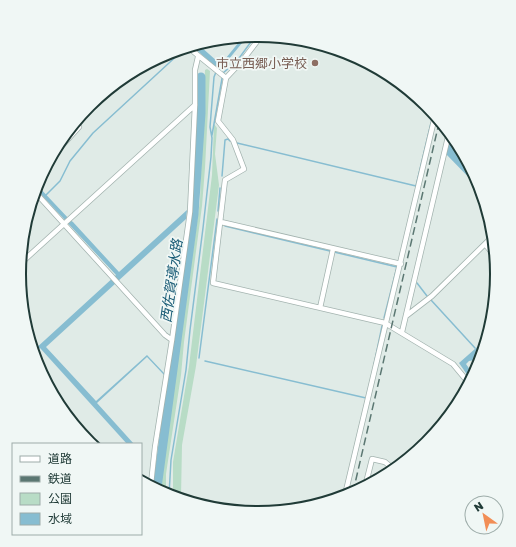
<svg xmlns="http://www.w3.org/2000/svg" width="516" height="547" viewBox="0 0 516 547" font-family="'Golos Text','Noto Sans JP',sans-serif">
	<rect width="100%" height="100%" fill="#e0ebe7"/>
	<path fill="#b8dcc6" d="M207,69l3,2 -5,97 -3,38 -18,136 -3,33 -15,99v20l-6,-4v-10l40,-279 5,-131z
		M214,124l3,4 -2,26 4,31 -23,181 -14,79 -1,52 -8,-1v-34l16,-96 23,-191z"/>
	<path fill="#87bdd1" d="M243,37h4l-23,28 -3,1 -3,5 -2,-4 -23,-20 7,-1 18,16 4,1z
		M449,143c12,13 28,29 31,46l-34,-35z
		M37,185l33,35 3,2 46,50 68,-62 -1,9 -140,128 50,54 51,-46 17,18v2l-17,-18 -50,46 37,41h-7l-87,-96 -5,4 -1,-2 82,-75 -80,-86z
		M484,341l-4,18 -11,2 -3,3 7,10 -3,5 -11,-16z"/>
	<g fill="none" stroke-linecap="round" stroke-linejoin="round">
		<path stroke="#87bdd1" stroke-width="1.5" d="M432,118l1,-5
			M212,135l11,-62 14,-12 19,-26
			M237,143l179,43
			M222,176l3,-36 3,-1 2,2
			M416,186l15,-63
			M46,195l14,-14 10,-20 23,-28 89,-82
			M218,211l2,-23
			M225,226l172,41 -13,51
			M417,283l10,13
			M431,300l44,48
			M199,358l18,-139
			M205,361l161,37
			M374,365l8,-39
			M169,495l2,-35 15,-90 4,-40 13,-102 8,-71 1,-19 -2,-11 4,-50 2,-5"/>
		<path stroke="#87bdd1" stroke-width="9" d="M157,488l37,-274 7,-101v-36"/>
		<g stroke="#a3b3af" stroke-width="6">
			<path id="minor" d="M262,35l-20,26 -16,17 -8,43 15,19 11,29 -19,11 -12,103 172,40 68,41 15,18
				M189,48l37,30
				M59,149l20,-22
				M46,170v1
				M35,192l130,143 7,5
				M221,222l180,42
				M485,244l8,10
				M21,263l174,-158
				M320,308l13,-59
				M406,316l26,-20 58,-57
				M402,332l46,-195
				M366,483l6,-24 13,3 6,5
				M151,484l4,-37 17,-107 18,-128 5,-107v-35l3,-13
				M345,495l90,-379"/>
		</g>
		<use href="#minor" stroke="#fff" stroke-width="4.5"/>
		<path stroke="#5b7772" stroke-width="1.5" stroke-dasharray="8 4" stroke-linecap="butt" d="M353,492l86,-369"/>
	</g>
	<circle fill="#8d6e63" stroke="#f0f7f5" stroke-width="1.5" cx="315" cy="63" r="4"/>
	<g text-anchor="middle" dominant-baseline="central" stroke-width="3.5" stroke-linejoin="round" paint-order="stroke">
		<g font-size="13" fill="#785e54" stroke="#f0f7f5" text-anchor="end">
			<text x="307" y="63">市立西郷小学校</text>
		</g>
		<g font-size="14" font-style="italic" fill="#1b5d77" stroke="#f0f7f5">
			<text transform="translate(171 281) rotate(-82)">西佐賀導水路</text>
		</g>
	</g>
	<path d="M0 0H516V547H0ZM26 274a232 232 0 1 1 464 0a232 232 0 1 1-464 0Z" fill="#f0f7f5" fill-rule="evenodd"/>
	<path fill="none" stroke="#203b37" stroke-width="2" d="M26 274a232 232 0 1 1 464 0a232 232 0 1 1-464 0Z"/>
	<rect x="12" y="443" width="130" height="92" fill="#f0f7f5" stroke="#9daca9"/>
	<rect x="20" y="456" width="20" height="6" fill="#ffffff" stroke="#9daca9"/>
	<text x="48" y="463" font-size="12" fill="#203b37">道路</text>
	<rect x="20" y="476" width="20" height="6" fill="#5b7772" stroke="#9daca9"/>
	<text x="48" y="483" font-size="12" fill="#203b37">鉄道</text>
	<rect x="20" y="493" width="20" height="12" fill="#b8dcc6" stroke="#9daca9"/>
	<text x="48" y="503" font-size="12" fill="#203b37">公園</text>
	<rect x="20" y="513" width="20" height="12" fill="#87bdd1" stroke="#9daca9"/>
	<text x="48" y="523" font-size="12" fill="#203b37">水域</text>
	<g transform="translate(484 515) rotate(327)"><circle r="19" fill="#f0f7f5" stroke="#9daca9"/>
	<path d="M0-3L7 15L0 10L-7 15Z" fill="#f28e56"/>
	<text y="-6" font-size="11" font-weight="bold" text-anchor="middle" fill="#203b37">N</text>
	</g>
</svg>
